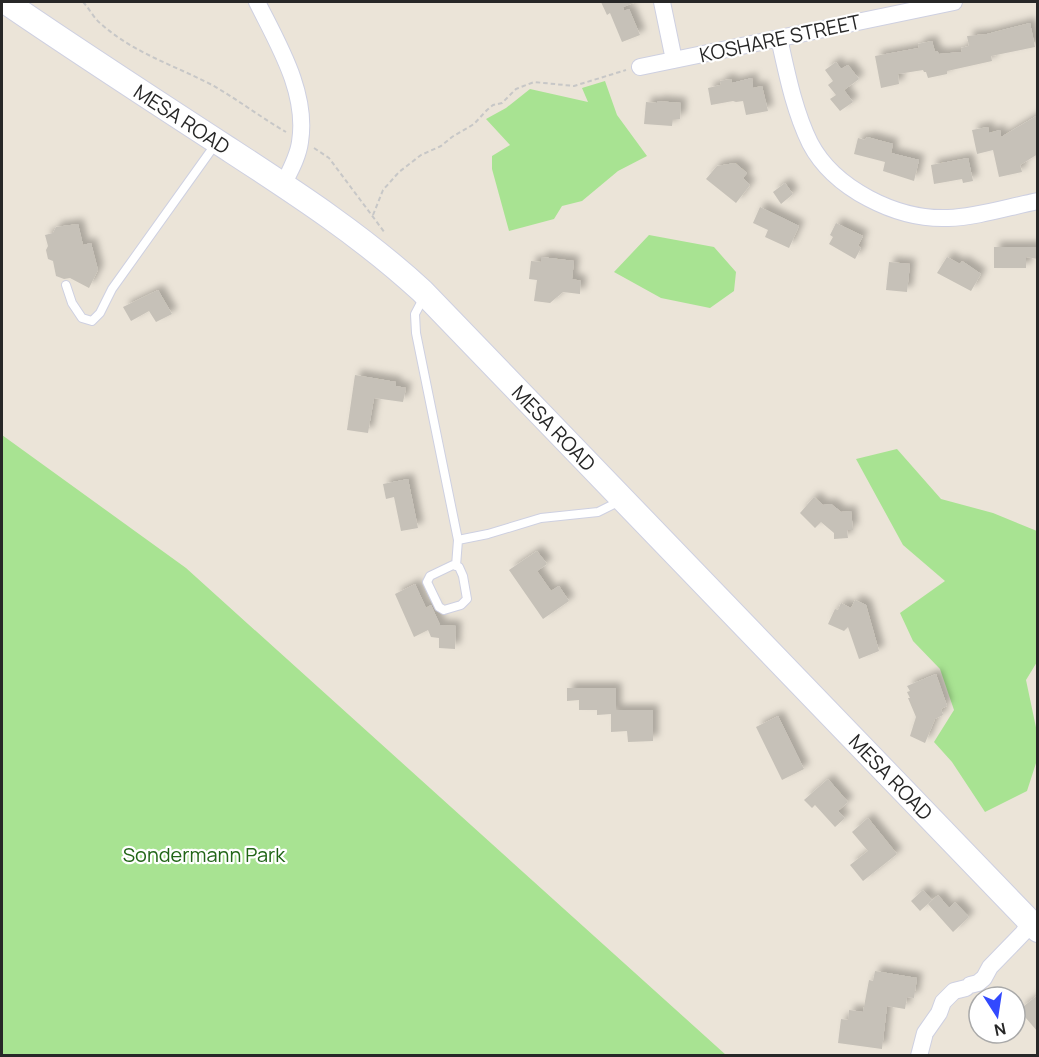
<svg xmlns="http://www.w3.org/2000/svg" width="1039" height="1057" viewBox="0 0 1039 1057" font-family="Manrope,sans-serif">
	<defs>
		<filter id="shadow"><feDropShadow dx="5.5" dy="-5.5" stdDeviation="3" flood-color="#0004"/></filter>
	</defs>
	<rect width="100%" height="100%" fill="#ebe4d8"/>
	<path fill="#a8e392" d="M605,81l12,34 30,41 -29,15 -36,30 -20,5 -8,13 -45,12 -17,-62v-13l18,-11 -24,-26 20,-11 24,-19 58,13 -6,-14z
		M649,235l65,12 22,25 -2,19 -24,17 -49,-10 -47,-26z
		M2,435l184,133 540,487h-724z
		M897,449l44,50 52,14 44,18v131l-11,18 12,57 -1,23 -10,31 -42,21 -33,-50 -18,-20 20,-32 -14,-41 -27,-28 -13,-28 45,-32 -42,-36 -47,-86z"/>
	<path fill="#c6c1b8" filter="url(#shadow)" d="M601,2h35l-13,5 1,4 5,-2 11,26 -18,7 -12,-29 -3,2z
		M1030,23l5,24 -44,9 1,5 -45,10v3l-19,4 -2,-6h-2l-1,-2 -25,4 1,10 -18,4 -6,-32 44,-8 -1,-4 14,-3 3,11 2,-1 2,3 23,-2 -1,-4 8,-2 -2,-10 20,-2z
		M836,62l5,7 7,-4 11,14 -15,11 9,12 -13,9 -10,-12 6,-4 -8,-10 5,-4 -8,-11z
		M752,78l1,10 9,-2 6,25 -22,4 -3,-14 -7,1 -3,-1 -22,4 -3,-17 13,-3 -1,-4 11,-2 1,4z
		M657,101l24,2 -1,16h-7l-1,7 -28,-2 2,-22 11,1z
		M1038,115v39l-18,11 2,7 -23,5 -6,-27 -16,4 -5,-24 16,-3 1,6 11,-3 1,7z
		M867,137l26,7 -2,9 28,7 -5,21 -31,-10 2,-9 -31,-8 4,-16 7,2z
		M968,158l5,23 -10,2 -1,-4 -28,5 -3,-19z
		M735,163l12,10 -4,5 7,7 -14,18 -30,-24 11,-13z
		M785,183l8,11 -12,10 -8,-12z
		M760,207l39,19 -10,22 -24,-11 3,-7 -15,-7z
		M836,223l27,13 -5,10 3,2 -6,11 -26,-15 4,-7 -3,-2z
		M78,224l5,21 8,-2 7,27 -9,18 -19,-10 -6,1 -8,-3 -3,-15 -5,-2 -2,-9 2,-4 -3,-11 8,-2 3,-6z
		M994,247h44v12l-12,-2v11h-32z
		M541,257l33,4 -2,18 9,2 -1,13 -17,-2 -13,11 -16,-2 3,-21 -8,-1 2,-18 10,1z
		M947,257l13,7 2,-3 19,13 -10,17 -34,-18z
		M889,262l21,2 -3,28 -21,-2z
		M158,290l14,24 -16,8 -7,-11 -18,10 -8,-14z
		M355,375l41,7v4l10,2 -3,14 -29,-4 -6,35 -21,-3z
		M408,479l10,49 -17,3 -7,-34 -8,2 -3,-15z
		M814,497l9,8 8,-1 10,8 10,-1 2,19h-6l1,8 -14,1v-6l-13,-11 -6,6 -15,-15z
		M537,551l10,13 -10,7 14,20 8,-5 10,15 -26,18 -34,-49z
		M415,584l11,24 5,-3 9,20 16,1 -1,23 -16,-1v-10l-8,-1 -3,-7 -14,7 -19,-43z
		M855,600l11,5 13,46 -20,8 -11,-32 -4,4 -16,-7 7,-15 3,1 3,-7 10,5z
		M936,674l11,32 -6,3 2,6 -8,4 -10,24 -15,-7 6,-19 -8,-19h2l-3,-6 3,-1 -3,-5z
		M567,688h49v22h37v31l-25,1 -1,-11 -16,1v-18l-14,1v-5h-18v-10l-12,1z
		M778,716l26,53 -22,11 -26,-53z
		M828,779l20,23 -10,9 7,7 -10,9 -20,-22 -3,3 -8,-8z
		M868,818l29,36 -34,27 -13,-16 18,-14 -16,-19z
		M923,890l9,10 -12,11 -9,-10z
		M938,895l11,13 6,-6 14,15 -16,15 -25,-28z
		M875,971l42,7 -3,20 -7,-1 -2,12 -18,-3 -5,43 -44,-6 3,-24 7,1 1,-10 14,2 6,-32 4,1z
		M1038,995v37l-19,-22z"/>
	<g fill="none" stroke-linecap="round" stroke-linejoin="round">
		<g stroke="#ced0e1" stroke-width="10">
			<path id="lane" d="M66,285l6,18 10,15 10,3 8,-8 12,-24 105,-147
				M425,295l-10,19 1,19 42,207
				M453,565l6,2 4,9 4,23 -6,6 -17,5 -5,-3 -12,-25 3,-6z
				M456,566l2,-26 30,-6 53,-16 57,-6 22,-11"/>
		</g>
		<g stroke="#ced0e1" stroke-width="18">
			<path id="street" d="M257,2c21,42 51,91 43,140 -2,15 -10,29 -17,43
				M662,2l12,58
				M779,38c8,36 15,72 31,105 24,46 87,77 138,75 30,-1 60,-11 90,-17
				M640,67l314,-65
				M970,985l8,-2 6,-5 6,-11 33,-34 7,-11
				M919,1056l6,-23 14,-20 4,-11 11,-11 12,-3"/>
		</g>
		<g stroke="#ced0e1" stroke-width="26">
			<path id="secondary" d="M6,2c73,50 147,98 221,146 69,45 134,87 195,143l616,639"/>
		</g>
		<path stroke="#c7c7c7" stroke-width="2" stroke-dasharray="4.5 3" stroke-linecap="butt" d="M83,2c6,6 10,15 17,21 33,30 74,42 112,62 25,14 48,32 74,47
			M314,148l15,10 56,75
			M373,215l10,-25 16,-18 22,-17 20,-9 11,-9 22,-13 13,-14 6,-5 9,-2 14,-14 18,-7 40,4 52,-16"/>
		<use href="#lane" stroke="#fff" stroke-width="8"/>
		<use href="#street" stroke="#fff" stroke-width="16"/>
		<use href="#secondary" stroke="#fff" stroke-width="24"/>
	</g>
	<g text-anchor="middle" dominant-baseline="central" stroke-width="4.5" stroke-linejoin="round" paint-order="stroke">
		<g font-size="20" fill="#272727" stroke="#fff">
			<text transform="translate(780 38) rotate(-12)">KOSHARE STREET</text>
			<text transform="translate(182 119) rotate(33)">MESA ROAD</text>
			<text transform="translate(554 428) rotate(46)">MESA ROAD</text>
			<text transform="translate(891 777) rotate(46)">MESA ROAD</text>
		</g>
		<g font-size="20" fill="#216517" stroke="#fff">
			<text x="204" y="854">Sondermann Park</text>
		</g>
	</g>
	<rect width="1039" height="1057" fill="none" stroke="#272727" stroke-width="6"/>
	<g transform="translate(997 1015) rotate(168)"><circle r="28" fill="#ffffff" stroke="#a9a9a9" stroke-width="1.5"/>
	<path d="M0-4.5L10 22L0 15L-10 22Z" fill="#3249fe"/>
	<text y="-9" font-size="16" font-weight="bold" text-anchor="middle" fill="#272727">N</text>
	</g>
</svg>
